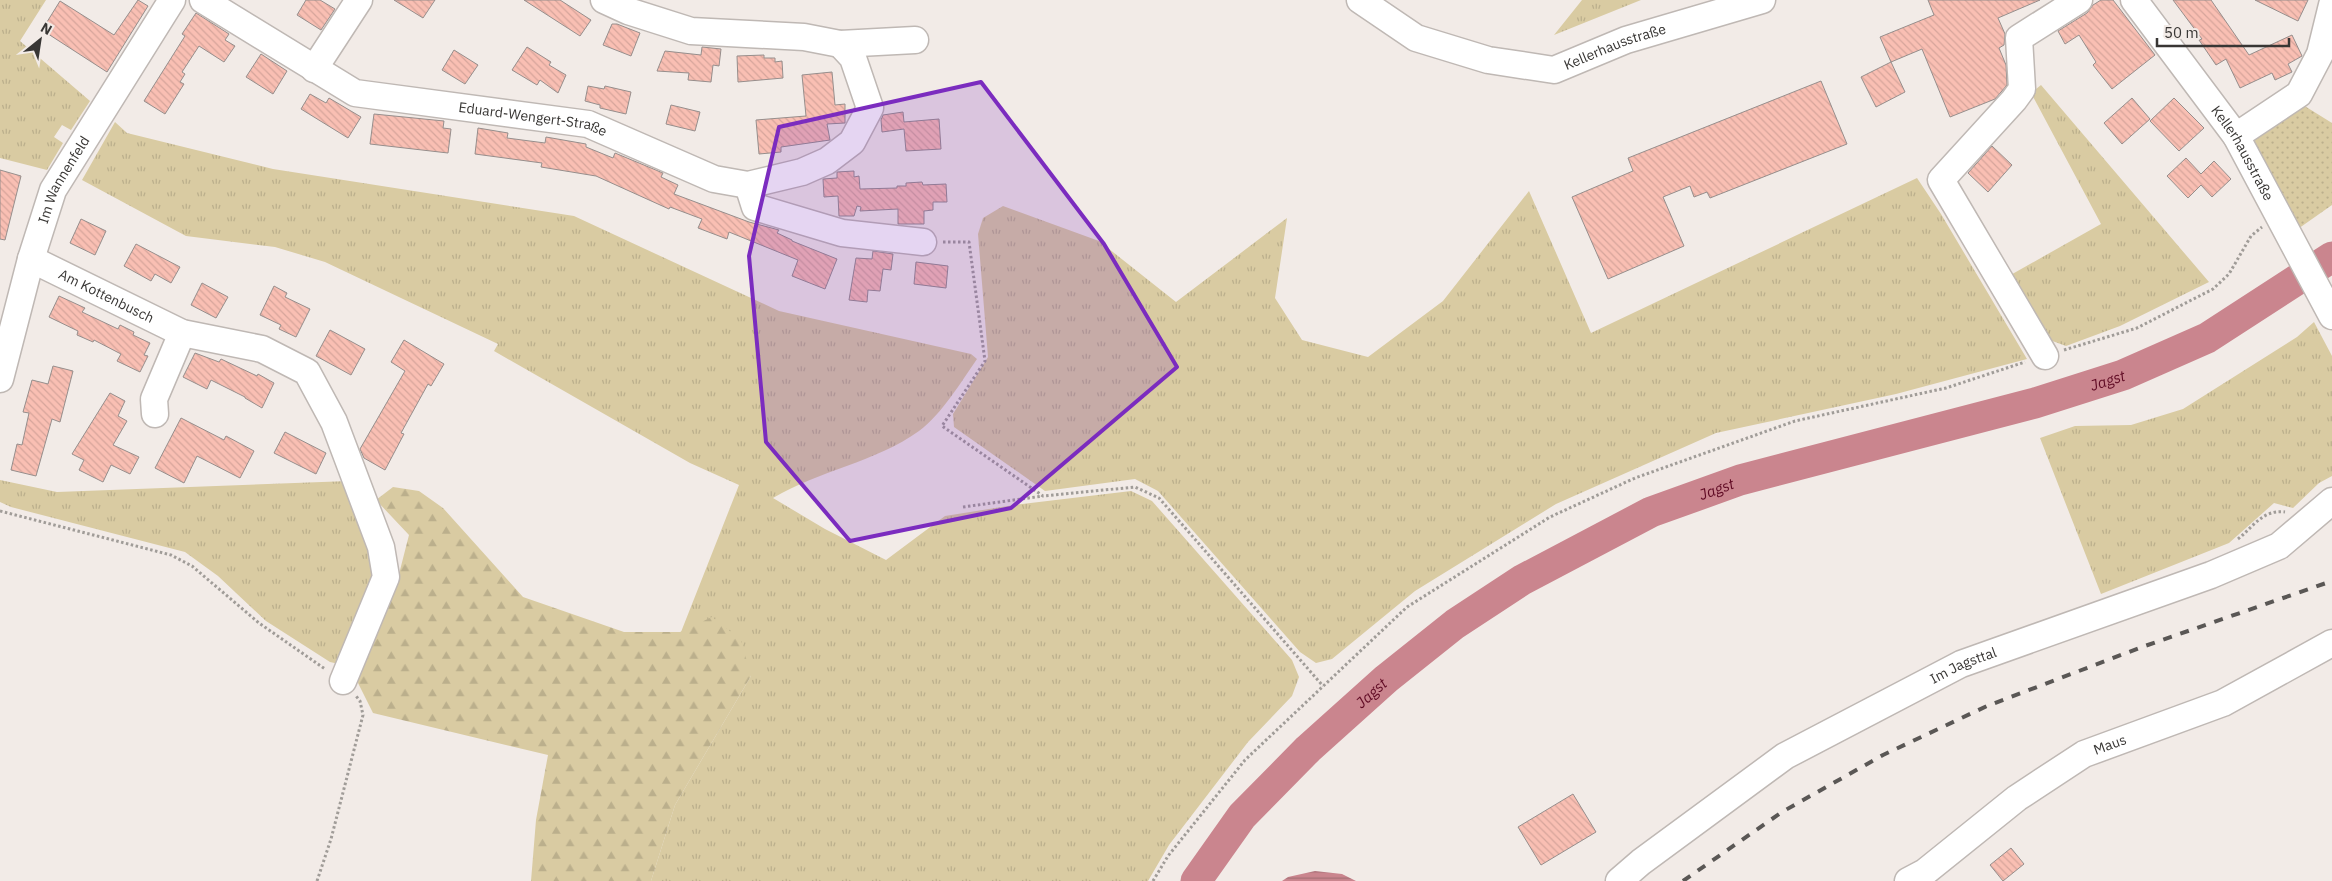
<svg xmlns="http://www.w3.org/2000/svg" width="2332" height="881" viewBox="0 0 2332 881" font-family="'IBM Plex Sans',sans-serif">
	<defs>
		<pattern id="grass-tufts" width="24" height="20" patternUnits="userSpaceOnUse" patternTransform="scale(1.25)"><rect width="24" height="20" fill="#d9cba2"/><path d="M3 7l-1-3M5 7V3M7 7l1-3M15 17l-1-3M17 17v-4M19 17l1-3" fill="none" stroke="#bbaf8c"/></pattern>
		<pattern id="forest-firs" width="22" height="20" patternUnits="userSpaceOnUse" patternTransform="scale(1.25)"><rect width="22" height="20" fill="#d9cba2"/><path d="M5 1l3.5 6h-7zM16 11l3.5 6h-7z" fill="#bbaf8c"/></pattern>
		<pattern id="park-dots" width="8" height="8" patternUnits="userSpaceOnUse" patternTransform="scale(1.25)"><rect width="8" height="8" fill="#d9cba2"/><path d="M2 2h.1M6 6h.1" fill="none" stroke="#bbaf8c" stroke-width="1.8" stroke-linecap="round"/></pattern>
		<pattern id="water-rules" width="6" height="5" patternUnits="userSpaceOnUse" patternTransform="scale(1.25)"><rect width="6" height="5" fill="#ca858e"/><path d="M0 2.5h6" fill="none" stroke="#a56e75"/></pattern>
		<pattern id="building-back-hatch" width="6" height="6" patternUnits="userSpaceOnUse" patternTransform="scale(1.25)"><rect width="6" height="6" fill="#f9bfb3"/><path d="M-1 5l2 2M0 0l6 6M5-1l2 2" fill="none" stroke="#d6a59b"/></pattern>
	</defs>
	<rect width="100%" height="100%" fill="#f2ebe7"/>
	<path fill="url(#grass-tufts)" d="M0,0h46l-26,41 70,60 -19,29 -9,-5 -8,12 9,6 -16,27 -47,-12z
		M1582,0h59l-87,35z
		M2041,85l168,197 -89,44 -54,20 -19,-7 -40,-62 94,-53 -70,-131z
		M115,122l12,11 146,36 301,47 205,95 192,43 6,5c-16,23 -35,55 -58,72 -43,31 -101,40 -146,67l52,31 61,31 59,-44 69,-11 117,-14 21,10 140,159 7,17 -7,19 -44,46 -79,103 -21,36h-497l24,-76 76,-129 -70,-44 58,-147 -49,-22 -196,-112 4,-7 -173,-82 -50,-15 -89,-11 -104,-56z
		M1917,178l24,36 86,145 -131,35 -180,39 -160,71 -141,87 -83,68 -16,4 -16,-11 -142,-161 -23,-12 -90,12 -91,-64 -1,-13 35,-57 -10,-123 5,-16 20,-12 96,35 77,61 111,-84 -12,80 27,42 66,17 75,-56 86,-110 62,142z
		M2314,322l18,34v120l-13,7 -26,25 -19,-5 -45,40 -128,51 -61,-156 35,-12 56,-1 52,-16 114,-72z
		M0,480l57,12 292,-11 29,88 -39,95 -9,-2 -64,-41 -48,-45 -33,-24 -174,-45 -11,-5z"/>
	<path fill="url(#forest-firs)" d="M393,487l26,4 24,17 80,89 101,35h56l32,-15 29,23 10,36 -76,129 -24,76h-120l5,-61 12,-65 -175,-42 -18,-36 44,-103 10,-39 -33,-35z"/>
	<path fill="url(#park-dots)" d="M2303,105l29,18v82l-37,26 -47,-87z"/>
	<path fill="url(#water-rules)" d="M1315,871l27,3 14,7h-74l6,-4z"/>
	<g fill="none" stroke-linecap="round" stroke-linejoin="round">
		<path stroke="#ca858e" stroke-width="31" id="s1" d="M1196,881l46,-65 66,-67 78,-70 69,-55 67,-44 129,-68 89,-32 295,-77 88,-28 84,-37 125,-81"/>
	</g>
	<path fill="url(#building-back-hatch)" stroke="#968e8c" d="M138,0l10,6 -41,66 -65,-42 18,-29 54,34z
		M306,0h14l15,9 -14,21 -24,-15z
		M394,0h41l-12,18z
		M524,0h36l31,20 -11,16z
		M1928,0h112l-42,18 7,16 -1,11 -5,3 7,17 1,20 -12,14 -45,18 -28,-68 -31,13 -11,-25 54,-22z
		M2101,0h12l42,55 -43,34 -19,-24 3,-3 -17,-27 -14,9 -7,-13 29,-18 6,-8z
		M2173,0h38l38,55 43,-20 10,21 -14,8 4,8 -17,8 -3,-7 -32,15 -14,-29 -10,6 -17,-25 3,-1z
		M2255,0h53l-10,21z
		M196,13l33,21 -4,6 10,6 -11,16 -25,-16 -17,26 3,2 -5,8 4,2 -19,30 -21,-13 41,-65 -3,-2z
		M612,24h5l23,9 -9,23 -28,-11z
		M527,47l24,15 -2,3 17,10 -8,18 -18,-13 -3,5 -25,-15z
		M702,47l19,2 -2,17 -6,-1 -2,17 -23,-2 1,-7 -32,-2 8,-20 36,4z
		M454,50l24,15 -13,19 -23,-14z
		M261,54l26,17 -14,23 -27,-17z
		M764,55v3h11v4l7,-1 1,17 -45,4 -1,-26z
		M1891,62l14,30 -29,15 -15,-30z
		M832,72l3,33 10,-1v19l-18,1 3,16 -49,7v5l-22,2 -3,-34 50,-4 -4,-41z
		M1821,81l26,63 -137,54 -3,-6 -13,5 -4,-11 -27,11 21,49 -76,33 -36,-82 61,-26 -5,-13z
		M588,86l16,3 1,-3 26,6 -5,22 -26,-6v-3l-15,-4z
		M310,94l16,9 3,-5 32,19 -13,21 -47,-29z
		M2132,98l18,21 -28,25 -18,-21z
		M2174,98l30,30 -25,23 -29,-30z
		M671,105l29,7 -5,19 -29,-7z
		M903,112l1,10 35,-3 2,30 -35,2 -2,-22 -22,3 -1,-12 2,-5z
		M374,114l70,7 -1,7 8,1 -3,24 -78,-9z
		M478,128l30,5 -1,5 38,5 1,-6 40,7v3l27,11 2,-5 48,20 -2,4 17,8 -4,9 75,28 30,8 -2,3 15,7v1l45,18 -12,30 -33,-13 6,-16 -69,-28 -2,7 -29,-11 4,-9 -32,-12 -1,2 -73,-33 -55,-9 1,-4 -67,-9z
		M1992,146l20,19 -24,27 -20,-19z
		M2186,158l15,16 13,-13 17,18 -19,18 -11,-12 -13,13 -21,-22z
		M0,170l21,6 -16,64 -5,-1z
		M854,171v6l5,-1 1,13 37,-1v-2h9v-3l16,-1 1,3 23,-1 1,18h-14v8l-9,1v13h-26v-15l-38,2 1,-4 -4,-1 -3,10h-15l-1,-20 -14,1 -1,-18 14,-1v-6z
		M81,219l25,12 -11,24 -25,-12z
		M136,244l44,23 -9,16 -16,-9 -4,7 -27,-15z
		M873,251l20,3 -2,16 -8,-1 -3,22 -12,-1 -1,12 -18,-2 7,-42 16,1z
		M916,262l32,4 -2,22 -32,-4z
		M202,283l26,14 -12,21 -25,-13z
		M274,286l13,7 -2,4 25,12 -14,28 -17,-8 2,-4 -21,-10z
		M59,296l26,12 -3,4 36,17 2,-4 14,7 -1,3 17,8 -6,12 4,1 -8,16 -23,-11 4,-7 -27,-14 -1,2 -16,-7 1,-4 -29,-14z
		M330,330l35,19 -14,26 -35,-19z
		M404,340l40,24 -13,22 -3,-2 -27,49 3,1 -19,36 -21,-12 -4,-9 45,-78 -14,-9z
		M195,353l24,9 2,-3 36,17 1,-2 16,9 -12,25 -17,-10v-1l-34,-17 -4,9 -24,-12z
		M53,366l20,5 -13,51 -8,-3 -16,57 -25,-6 6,-26 5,1 7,-32 -6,-1 9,-32 16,4z
		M110,393l15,8 -7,15 9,5 -14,24 26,12 -9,17 -19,-9 -8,17 -24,-12 5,-10 -12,-6z
		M181,418l43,22 2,-4 28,15 -14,27 -43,-22 -13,27 -29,-15z
		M285,432l41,21 -10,21 -42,-21z
		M1573,794l23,38 -55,33 -23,-38z
		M2011,848l13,16 -21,17 -13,-16z"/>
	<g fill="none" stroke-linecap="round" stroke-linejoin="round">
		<g stroke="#bfb8b4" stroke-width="29">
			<g id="minor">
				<path id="s2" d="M203,0l152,93 233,31 126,55 34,6 54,-13 25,-11 25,-19 18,-34 -17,-50 -13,-14"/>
				<path d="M604,0l24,11 63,20 113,6 36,7 75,-4"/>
				<path id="s3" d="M1360,0l56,38 72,22 66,10 72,-30 136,-40"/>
				<path id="s4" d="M2134,0l102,136 96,180"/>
				<path d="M314,69l45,-69"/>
				<path d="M2236,136l63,-42 21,-40 12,-49"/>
				<path d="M748,185l7,22 87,26 81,9"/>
				<path id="s5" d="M31,259l151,74 80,16 45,23 27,50 47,125 5,30 -43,104"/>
				<path d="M2045,356l-104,-176 73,-80 8,-11 -3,-51 60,-38"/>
				<path id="s6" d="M0,379l31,-120 22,-69 119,-190"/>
				<path d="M155,414l-1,-15 28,-66"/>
				<path id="s7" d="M1619,881l22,-19 144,-106 176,-92 250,-89 68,-29 53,-45"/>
				<path id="s8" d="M1908,881l17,-9 92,-74 67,-44 139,-51 109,-60"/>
			</g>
		</g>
		<path stroke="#a09c98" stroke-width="3" stroke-dasharray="2.5 2.5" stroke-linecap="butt" d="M943,242h26l16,119 -43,65 101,70 92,-9 24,11 164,188
			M2064,350l73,-22 76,-39 16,-15 22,-38 11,-9
			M963,507l80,-11
			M0,511l171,44 21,11 67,57 66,46
			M2238,539c15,-12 25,-30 47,-27
			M317,881l14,-42 32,-124 -3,-14 -4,-5
			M1153,881l15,-25 77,-96 162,-153 143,-90 85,-39 160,-57 151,-33 79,-26"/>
		<use href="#minor" stroke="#fff" stroke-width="26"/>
		<path stroke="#5a5755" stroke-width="4" stroke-dasharray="9 9" stroke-linecap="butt" d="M1683,881l99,-69 101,-57 104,-49 155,-59 190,-66"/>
	</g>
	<path fill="#7b2cbf" fill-opacity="0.2" stroke="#7b2cbf" stroke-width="4" stroke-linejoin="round" d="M981,82l123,162 73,123 -166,141 -161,33 -84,-99 -17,-186 30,-129z"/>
	<g text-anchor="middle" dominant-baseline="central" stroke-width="5" stroke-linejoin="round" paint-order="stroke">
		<g font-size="14" fill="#383634" stroke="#f2ebe7">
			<text stroke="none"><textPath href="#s3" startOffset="275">Kellerhausstraße</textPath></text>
			<text stroke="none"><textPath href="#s2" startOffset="358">Eduard-Wengert-Straße</textPath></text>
			<text stroke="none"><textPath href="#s4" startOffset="188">Kellerhausstraße</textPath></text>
			<text stroke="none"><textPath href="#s6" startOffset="210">Im Wannenfeld</textPath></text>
			<text stroke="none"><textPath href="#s5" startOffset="84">Am Kottenbusch</textPath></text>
			<text stroke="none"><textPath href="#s7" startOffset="408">Im Jagsttal</textPath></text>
			<text stroke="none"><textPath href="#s8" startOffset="245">Maus</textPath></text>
		</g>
		<g font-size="15" font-style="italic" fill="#600b24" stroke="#f2ebe7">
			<text stroke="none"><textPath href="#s1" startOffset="1068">Jagst</textPath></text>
			<text stroke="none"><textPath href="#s1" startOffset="662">Jagst</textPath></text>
			<text stroke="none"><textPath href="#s1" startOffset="258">Jagst</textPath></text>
		</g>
	</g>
	<g transform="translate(40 40) rotate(30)" stroke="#f2ebe7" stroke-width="4" paint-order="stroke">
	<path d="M0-4L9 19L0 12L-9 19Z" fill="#383634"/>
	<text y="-8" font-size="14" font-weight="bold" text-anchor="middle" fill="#383634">N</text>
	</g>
	<path d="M2157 38v8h132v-8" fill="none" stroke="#383634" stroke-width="2.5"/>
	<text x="2164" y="38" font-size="15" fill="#383634" stroke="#f2ebe7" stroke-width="4" paint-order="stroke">50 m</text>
</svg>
